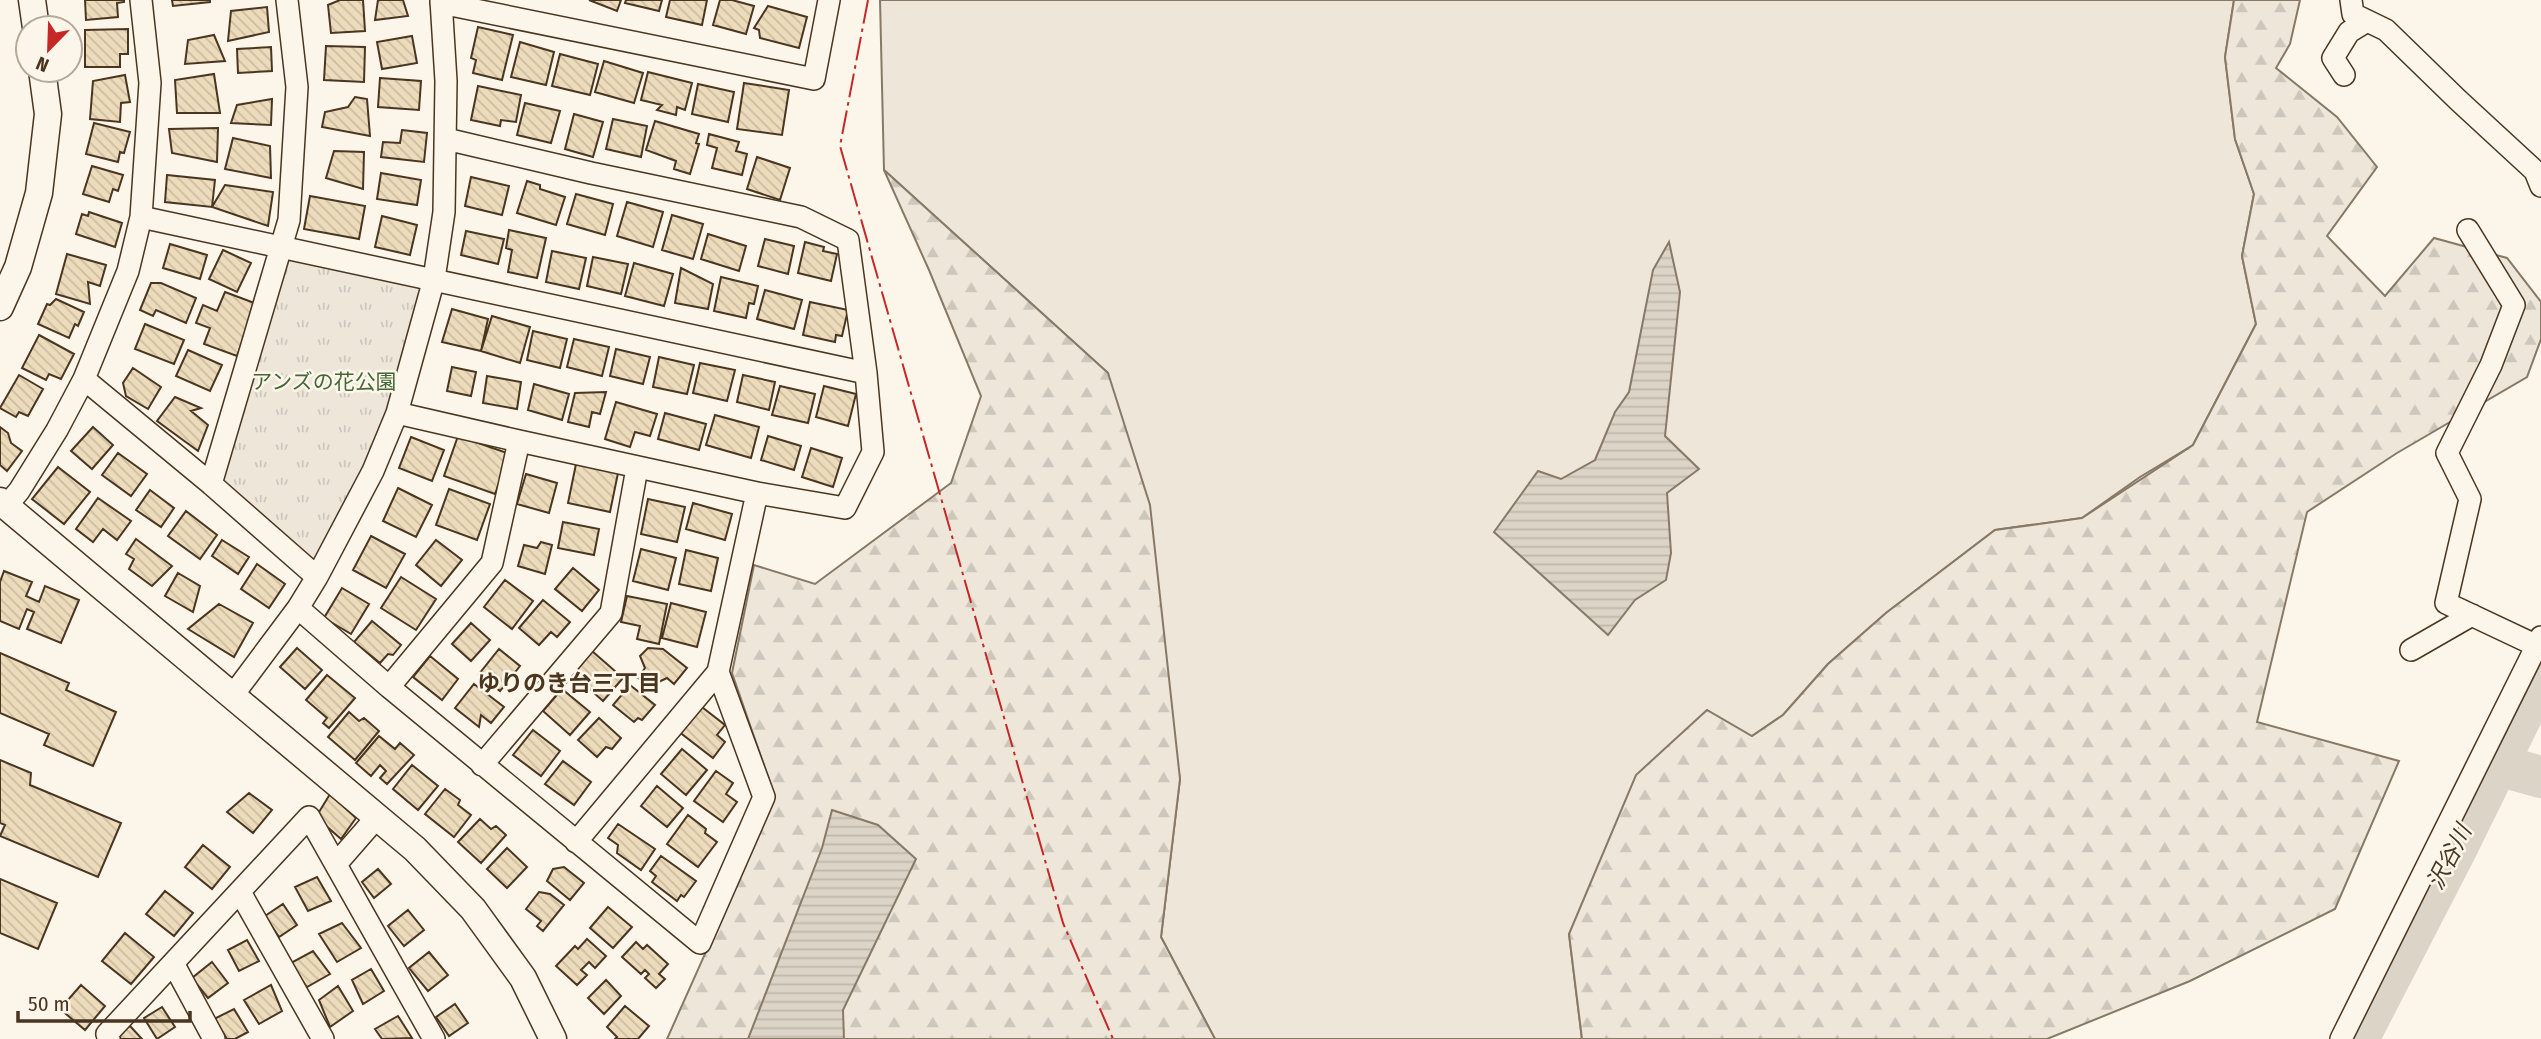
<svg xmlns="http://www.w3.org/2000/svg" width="2541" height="1039" viewBox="0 0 2541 1039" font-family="'Fira Sans Condensed','Noto Sans JP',sans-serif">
	<defs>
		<pattern id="forest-firs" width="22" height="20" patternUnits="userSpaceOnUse" patternTransform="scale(1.75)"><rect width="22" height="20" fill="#ede6d9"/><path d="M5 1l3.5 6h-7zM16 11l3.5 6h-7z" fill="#cdc6ba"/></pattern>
		<pattern id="park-tufts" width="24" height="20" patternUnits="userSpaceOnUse" patternTransform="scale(1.75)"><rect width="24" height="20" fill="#ede6d9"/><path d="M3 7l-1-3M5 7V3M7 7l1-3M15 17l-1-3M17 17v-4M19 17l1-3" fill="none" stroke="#cdc6ba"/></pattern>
		<pattern id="water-rules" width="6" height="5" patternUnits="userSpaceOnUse" patternTransform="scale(1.75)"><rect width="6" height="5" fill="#dcd4c6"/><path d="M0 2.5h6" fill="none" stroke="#beb7aa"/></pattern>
		<pattern id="building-back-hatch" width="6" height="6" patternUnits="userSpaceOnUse" patternTransform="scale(1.75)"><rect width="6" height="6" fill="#ecdcbc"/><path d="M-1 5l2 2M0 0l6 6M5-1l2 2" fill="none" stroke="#ccbda1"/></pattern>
	</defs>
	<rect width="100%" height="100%" fill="#fbf6e9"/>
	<path fill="#ede6d9" stroke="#887966" stroke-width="2" d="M880,0h1354l-9,57 10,82 19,55 -12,62 14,68 -63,121 -53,32 -58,41 -87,12 -109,83 -58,51 -45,51 -31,21 -183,198 13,105h-367l-54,-102 19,-158 -72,-406 -224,-203z"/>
	<path fill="url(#forest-firs)" stroke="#887966" stroke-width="2" d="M2234,0h66l-10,44 -14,24 61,49 40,50 -50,69 58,60 49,-58 73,20 34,44v37l-14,38 -130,76 -90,59 -50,210 142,39 -64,148 -145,72 -143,58h-465l-13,-105 67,-159 71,-65 45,26 31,-21 45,-51 58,-51 109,-83 87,-12 111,-73 63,-121 -14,-68 12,-62 -19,-55 -10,-82z
		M884,170l224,203 42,132 30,274 -19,158 54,102h-548l108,-242 -43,-124 22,-108 61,19 136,-101 30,-87 -52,-126z"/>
	<path fill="url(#park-tufts)" stroke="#887966" stroke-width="2" d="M282,247l152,32 -37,134 -80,164 -106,-93z"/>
	<path fill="url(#water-rules)" stroke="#887966" stroke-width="2" d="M1669,242l11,50 -15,144 34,33 -32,24 4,60 -5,27 -31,20 -27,35 -114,-103 44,-61 23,8 34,-19 20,-48 14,-20 24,-122z
		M832,810l46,15 38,34 -73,151 1,29h-96l74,-191z"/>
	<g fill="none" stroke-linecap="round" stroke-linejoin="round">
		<path stroke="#dcd4c6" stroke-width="42" d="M2498,765l43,12
			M2358,1039l98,-190 85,-173"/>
	</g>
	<path fill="url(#building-back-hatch)" stroke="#4a3520" stroke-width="2" d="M85,0h39v2l-7,1 1,14 -32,3z
		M172,0h38v2l-37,4z
		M340,0h23l2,31 -34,2 -3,-28z
		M378,0h25l5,16 -33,4z
		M589,0h32l-4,11z
		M626,0h36l-3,11 -34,-8z
		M670,0h37l-5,25 -36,-8z
		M720,0h12l22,6 -8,28 -33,-9z
		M768,6l39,11 -8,31 -39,-10 -1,-8 -5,-2z
		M267,7l2,25 -41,9 3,-30z
		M478,27l35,8 -11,45 -29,-7 3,-13 -5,-2z
		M128,29v25h-8v13h-35v-37z
		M214,35l11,26 -40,3 3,-24z
		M412,36l5,27 -35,6 -5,-27z
		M520,42l34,10 -8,33 -35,-8z
		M326,46l39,1 -1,35 -40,-2z
		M271,47l1,24 -34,2 -1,-24z
		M560,54l38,10 -8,31 -38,-9z
		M604,61l39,12 -9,30 -39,-11z
		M648,72l44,11 -7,27 -8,-3 -1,8 -19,-5 5,-5 -21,-5z
		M214,74l6,39h-43l-2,-33z
		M125,75l5,27 -9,1 -1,19 -30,-3 3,-38z
		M380,78l41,3 -2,29 -41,-3z
		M744,83l45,7 -7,45 -45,-6z
		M698,84l36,8 -6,30 -36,-8z
		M478,86l43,9 -5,27 -15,-2 -1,6 -29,-6z
		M355,97l12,2 3,37 -48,-9 3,-15 23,-5z
		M272,99l-1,26 -40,-2 6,-18z
		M525,103l35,8 -9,32 -34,-8z
		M574,114l29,8 -10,35 -28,-8z
		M613,119l34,7 -6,31 -35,-8z
		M655,121l44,13 -3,9 3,1 -9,30 -16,-5 2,-8 -30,-11z
		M94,123l36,9 -6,21 -4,-1 -2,10 -32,-8z
		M218,128l-1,34 -45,-9 -3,-24z
		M402,130l25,3 -3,29 -43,-5 2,-15 17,1z
		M709,134l30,8 -3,9 11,3 -5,21 -30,-7 5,-20 -10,-3z
		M233,138l37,8 1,32 -46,-9z
		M334,151l30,1 -1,37 -37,-11z
		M757,157l33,11 -10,32 -33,-11z
		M92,166l31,9 -5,16 -5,-2 -4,13 -26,-8z
		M381,173l40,7 -4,25 -40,-6z
		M167,175l48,5 -3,27 -47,-5z
		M471,177l38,9 -7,29 -37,-9z
		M527,181l13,4v4l25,8 -9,28 -39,-12z
		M225,185l48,7 -5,34 -56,-19z
		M576,194l37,10 -8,31 -38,-11z
		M310,196l55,10 -6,33 -55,-10z
		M627,202l36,10 -10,35 -36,-11z
		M89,212l33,11 -7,24 -39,-13 6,-20 6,2z
		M672,215l31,9 -10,35 -31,-9z
		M382,216l35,9 -7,30 -35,-8z
		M509,230l37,8 -9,40 -29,-6 4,-22 -6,-2z
		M466,231l38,8 -6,25 -37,-9z
		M708,234l38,12 -7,25 -38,-12z
		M765,239l29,7 -6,28 -30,-8z
		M805,242l19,5 -1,4 14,3 -6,27 -33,-8z
		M170,244l37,11 -7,24 -37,-11z
		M223,250l28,13 -14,29 -28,-13z
		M552,251l34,7 -7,31 -33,-7z
		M67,254l39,11 -6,21 -12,-4 2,22 -34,-10z
		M593,257l35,7 -7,30 -34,-8z
		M634,263l39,11 -9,32 -39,-10z
		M681,268l32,16 -5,25 -33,-6z
		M721,277l37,9 -4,18 -5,-1 -3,15 -32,-7z
		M151,283h10l35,15 -10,25 -30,-13 -3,6 -13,-6z
		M765,290l37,10 -8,29 -37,-10z
		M225,292l32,12 -20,52 -33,-12 6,-16 -14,-5 7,-18 14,6z
		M56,299l28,13 -6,14 -3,-2 -6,14 -31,-14 9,-20 3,1z
		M810,302l38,8 -6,26 -6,-1 -1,7 -32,-7z
		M452,309l36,10 -7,32 -39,-9z
		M492,316l38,11 -10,36 -39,-12z
		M145,324l39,16 -10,24 -39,-15z
		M533,331l34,8 -7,29 -33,-8z
		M39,335l35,19 -13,25 -12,-5 -3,6 -24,-12z
		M574,339l35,8 -7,29 -35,-9z
		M616,349l34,8 -7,27 -33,-8z
		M188,350l34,15 -12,26 -34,-15z
		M659,357l35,8 -7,29 -34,-7z
		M700,363l35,7 -8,31 -34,-8z
		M452,367l24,5 -5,24 -24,-5z
		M133,368l28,19 -13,22 -22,-13 -3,-13z
		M19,375l24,14 -15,27 -9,-4 -3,5 -16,-9z
		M743,375l32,7 -6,28 -32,-8z
		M487,376l34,6 -4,27 -34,-6z
		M534,384l35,10 -7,26 -34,-10z
		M780,386l35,8 -7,29 -36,-8z
		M824,386l32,8 -8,32 -32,-9z
		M606,392l-6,22 -8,-2 -3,15 -21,-5 7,-29z
		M175,397l26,11 -10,3 17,14 -10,26 -41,-30z
		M616,402l41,12 -7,22 -15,-4 -5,15 -25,-8z
		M665,413l41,11 -7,26 -41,-11z
		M715,415l44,12 -8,31 -45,-13z
		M0,427l8,6 3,10 11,8 -15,20 -7,-6z
		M93,427l20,18 -21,24 -21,-18z
		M458,436l52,18 -15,40 -51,-18z
		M768,436l33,10 -7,24 -33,-10z
		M411,437l33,13 -12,31 -33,-13z
		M811,448l31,10 -9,29 -31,-10z
		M118,453l29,21 -16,22 -29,-21z
		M576,464l42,9 -8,39 -42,-9z
		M58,467l32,25 -26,32 -32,-25z
		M526,474l31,9 -8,30 -32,-9z
		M398,488l34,17 -16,32 -33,-16z
		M449,489l41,15 -13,36 -41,-15z
		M150,490l24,18 -13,19 -25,-17z
		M98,498l33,23 -14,19 -14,-11 -10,13 -17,-13z
		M648,499l37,8 -8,35 -36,-8z
		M693,503l39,11 -7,26 -39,-11z
		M186,511l31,24 -17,24 -32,-23z
		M563,522l36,7 -5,26 -36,-7z
		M371,536l34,18 -19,34 -33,-18z
		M136,539l36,27 -20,20 -23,-17 5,-10 -8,-5z
		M222,540l27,17 -11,17 -26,-18z
		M436,540l26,20 -21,26 -25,-21z
		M541,542l11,3 -7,29 -27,-8 6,-21 13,3z
		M641,549l35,9 -8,32 -35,-9z
		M686,550l32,8 -7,33 -32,-7z
		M257,564l28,20 -16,24 -28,-19z
		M573,568l26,22 -17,21 -27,-22z
		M4,571l28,11 -6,14 13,6 6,-16 34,14 -18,43 -34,-14 7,-17 -7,-3 -8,20 -19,-8v-39z
		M178,573l22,13 -7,26 -28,-16z
		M401,577l35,22 -20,31 -35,-22z
		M505,580l28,21 -21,28 -28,-22z
		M342,588l27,16 -18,30 -27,-16z
		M627,596l40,8 -8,40 -22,-5 3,-13 -19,-4z
		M543,600l27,22 -13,15 -6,-5 -12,13 -20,-17z
		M671,603l35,9 -9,35 -35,-9z
		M219,604l34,19 -19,34 -46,-28z
		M372,621l29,24 -8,10 -5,-1 -8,9 -26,-21z
		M471,623l19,17 -19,21 -19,-17z
		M297,648l25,22 -17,19 -25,-22z
		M648,648l15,1 24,19 -13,16 -7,-6 -17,8 -12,-8 7,-10 -5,-12z
		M499,649l21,17 -20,25 -21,-17z
		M592,651l31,27 -20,23 -30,-27z
		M0,653l69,30 -3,7 50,22 -23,54 -49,-21 5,-11 -49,-21z
		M430,656l28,23 -16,21 -29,-23z
		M327,675l28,23 -26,30 -6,-5 4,-5 -21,-18z
		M474,684l30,23 -13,16 -10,-8 -2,12 -24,-19z
		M630,685l25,20 -13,15 -4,-2 -4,4 -21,-17z
		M562,689l28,23 -20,23 -27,-24z
		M698,704l27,21 -8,10 8,7 -12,16 -35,-27z
		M349,712l10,9 5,-3 15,13 -24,29 -27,-23z
		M599,718l22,20 -9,11 -6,-2 -9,10 -19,-17z
		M533,730l27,21 -19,25 -28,-21z
		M379,736l16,13 5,-6 14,12 -27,29 -7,-6 6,-7 -6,-6 -9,11 -15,-13z
		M682,749l25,21 -21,25 -25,-21z
		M0,760l31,13 -1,12 91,38 -23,54 -98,-41 5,-11 -5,-2z
		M563,761l28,21 -17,23 -29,-21z
		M412,765l26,21 -20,24 -25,-21z
		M716,771l17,12 -7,11 11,8 -14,20 -29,-21z
		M657,786l26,22 -16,19 -26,-21z
		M445,789l15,11 -2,5 13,10 -17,22 -29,-23z
		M249,793l23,17 -19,23 -26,-21z
		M330,794l26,24 -15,21 -25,-22z
		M688,815l18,14 -1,4 12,9 -19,25 -31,-23z
		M480,819l11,10 5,-3 10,9 -25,28 -23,-21z
		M618,824l37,25 -14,21 -24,-17 1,-8 -10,-7z
		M203,845l27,22 -18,22 -27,-22z
		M507,848l20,19 -20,21 -20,-19z
		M661,856l35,25 -12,16 -3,-2 -4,6 -25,-19 4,-6 -6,-5z
		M564,867l20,16 -14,17 -23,-19 6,-12z
		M378,869l13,15 -17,14 -12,-16z
		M317,877l14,24 -23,10 -13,-24z
		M0,879l57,24 -19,46 -38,-16z
		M165,891l28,22 -19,23 -28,-22z
		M539,892l11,2 14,11 -21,26 -6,-5 4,-5 -15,-12z
		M283,904l14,21 -18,12 -14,-21z
		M608,907l24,20 -19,21 -23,-20z
		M408,910l16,20 -20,16 -16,-20z
		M342,923l19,25 -24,14 -18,-28z
		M125,933l29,24 -23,27 -29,-23z
		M587,939l19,17 -11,12 -6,-6 -8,8 6,5 -10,10 -21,-19 19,-20 3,3z
		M247,940l12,21 -20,10 -11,-21z
		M636,942l7,7 4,-4 21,19 -9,10 6,5 -9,9 -11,-10 4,-4 -4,-4 -4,4 -19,-17z
		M313,951l17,23 -23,13 -18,-23z
		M429,952l19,23 -20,16 -19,-23z
		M212,962l16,21 -20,15 -16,-20z
		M371,969l13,22 -21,13 -11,-24z
		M606,980l15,16 -17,18 -16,-16z
		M81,985l24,21 -20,24 -25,-21z
		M271,985l11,26 -23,13 -15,-24z
		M338,986l15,25 -23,16 -11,-27z
		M455,1004l13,19 -19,13 -13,-19z
		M625,1006l24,20 -11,13h-23l2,-2 -10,-10z
		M162,1007l13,20 -18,12 -13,-21z
		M234,1009l14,23 -13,7h-8l-13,-20z
		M398,1016l14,22 -30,1 -7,-10z
		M130,1026l12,13h-21l-3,-5z"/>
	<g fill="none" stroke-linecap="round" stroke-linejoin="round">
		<g stroke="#4a3520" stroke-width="24">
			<path id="minor" d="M2351,0l2,14 33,16 72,70 77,71 6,15
				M441,3l373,76 15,-79
				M2344,75l-11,-17 16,-26 18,-11
				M141,217l725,156
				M2468,230l46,75 -23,60 -44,88 23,46 -24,104 91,43
				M84,379l127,105 106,93
				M397,413l122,28 -27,122 -103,124 311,256 64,-146 -46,-125 39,-179 88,15 28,-56 -7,-79 -18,-133 -47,-23 -210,-44 -145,-34
				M519,441l238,52
				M211,484l78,-264 8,-133 -10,-87
				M6,506l13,-15 38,-61 27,-51 44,-108 13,-54 9,-134 -9,-83
				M298,608l91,79
				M2411,650l61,-35
				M233,695l65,-87 19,-31 56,-106 24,-58 37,-134 10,-67 2,-131 -5,-81
				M482,765l129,-152 26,-145
				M576,842l142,-170
				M336,864l41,-47
				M240,892l83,147
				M173,963l41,76
				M109,1039l-2,-5 202,-217 125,222
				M2341,1039l200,-402"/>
		</g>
		<g stroke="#4a3520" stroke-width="29">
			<path id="tertiary" d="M32,0l4,28
				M0,307l18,-40 21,-74 9,-79 -6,-44
				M0,501l415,348 58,60 50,69 30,61"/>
		</g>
		<use href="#minor" stroke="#fbf6e9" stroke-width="21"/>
		<use href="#tertiary" stroke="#fbf6e9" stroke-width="26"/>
		<path stroke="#c62828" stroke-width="2" stroke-dasharray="24 5 3.5 5" stroke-linecap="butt" d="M868,0l-28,146 223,777 50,116"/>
	</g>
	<g text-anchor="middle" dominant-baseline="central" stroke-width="5" stroke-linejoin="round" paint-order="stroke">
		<g font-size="21" fill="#436837" stroke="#fbf6e9">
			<text x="324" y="382">アンズの花公園</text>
		</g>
		<g font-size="23" font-weight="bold" fill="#4a3520" stroke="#fbf6e9">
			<text x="569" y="683">ゆりのき台三丁目</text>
		</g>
		<g font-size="23" font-style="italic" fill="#4a3520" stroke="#fbf6e9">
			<text transform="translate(2449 857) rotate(-63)">沢谷川</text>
		</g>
	</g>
	<g transform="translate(49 49) rotate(203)"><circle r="33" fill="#fbf6e9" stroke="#b4a999" stroke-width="2"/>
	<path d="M0-5L12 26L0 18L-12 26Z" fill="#c62828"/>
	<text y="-10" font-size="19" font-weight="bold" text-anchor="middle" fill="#4a3520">N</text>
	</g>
	<path d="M18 1011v10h172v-10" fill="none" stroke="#4a3520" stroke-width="3.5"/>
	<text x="28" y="1011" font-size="21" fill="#4a3520" stroke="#fbf6e9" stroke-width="5" paint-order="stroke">50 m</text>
</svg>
